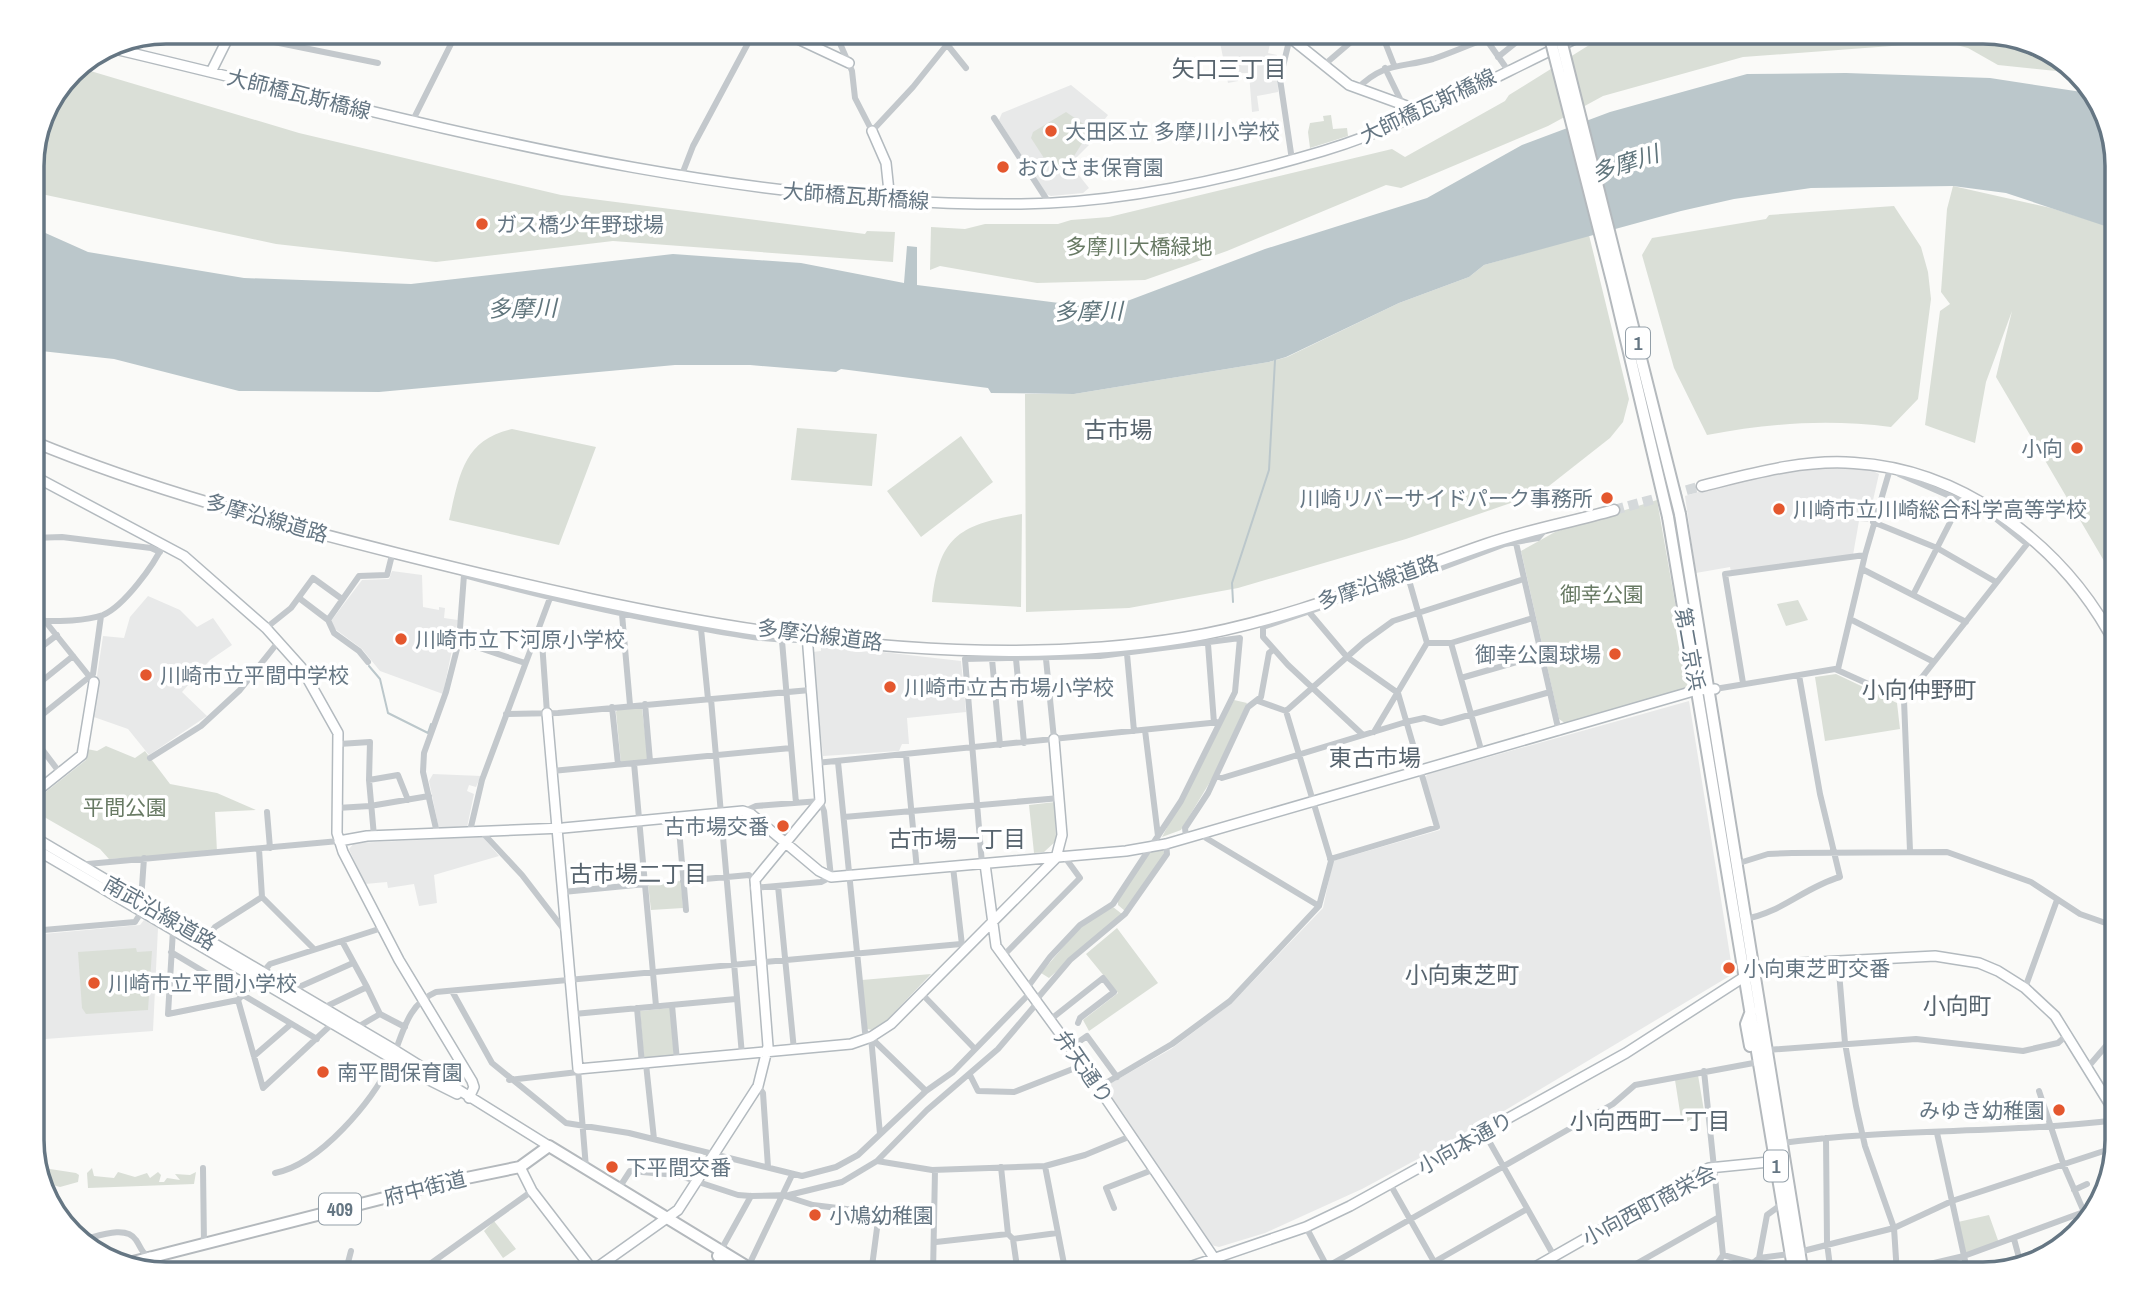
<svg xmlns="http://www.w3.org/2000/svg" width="2149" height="1306" viewBox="0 0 2149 1306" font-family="'Archivo Narrow','Noto Sans JP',sans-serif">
	<rect width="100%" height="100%" fill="#fafaf8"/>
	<path fill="#e8e9e9" d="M1218,32h40l-1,5 14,2 -3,14 9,2 1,37 -21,4 2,15 -7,1 -3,-39h-7l-4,8 -10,2z
		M1071,85l37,30 -21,27 2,3 -19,19 19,24 -6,5 -32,3 -5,-2 -47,-74 3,-7z
		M1815,468l54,1 10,5 -11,48 -9,-1 -6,34 -122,17 -1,-5 -34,6 -11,-77 55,-16z
		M392,571l30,4 1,32 16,3v-3l6,1 -1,10 14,2 -15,74 -63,-23 -18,-22 -27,-20 -4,-8 31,-41 27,-1z
		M148,596l32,14 17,17 16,-9 19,27 -22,15 -28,32 25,24 -58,39 -21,-26 -37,-13 12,-80 21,2 6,-21z
		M821,645l140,16 5,51 -59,6 2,26h-7l-3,7 -76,5 -11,-104 9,-1z
		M1689,701l44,273 -254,152 -117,63 -97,44 -46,14 -8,-2 -107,-154v-4l67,-38 61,-46 91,-95 10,-47 107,-31 -15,-53 3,-3z
		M433,774l48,2 -5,11 -7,-2 -2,6 7,3 -9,43 17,-1 17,20 -65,19 3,28 -18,3 -5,-22 -26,4 -1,-6 -22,2 -16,-35 5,-6 87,-4 -12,-58z
		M144,920l14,8 -5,103 -121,9v-105l108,-10z"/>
	<path fill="#dadfd7" d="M1610,32h373l68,18 24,23 -77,-8 -30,-17 -23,-6 -202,15 -140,39 -55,30 -147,62 -15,-3 -159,66 -82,29 -108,3 -97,-17 -10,4 1,-43 34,2 20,-5h73l13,-4 38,-3 283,-68 13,8 100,-56 4,-6z
		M77,67l222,66 262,62 304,39 2,-3 28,1 -2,30 -280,-21 -177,21 -160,-18 -244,-52v-35l39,-86z
		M1066,112l25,17 -22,35 2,4 -2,4h-16l-22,-34 2,-6z
		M1331,115l2,14 14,-1 1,8 -38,12 -2,-16 2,-9 14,-2 -1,-5z
		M1953,186l98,22 66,21v354l-121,-206 16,-66 -26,71 -11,61 -50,-18 15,-114 10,-7 -9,-12 6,-83z
		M1894,206l27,41 7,25 3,27 -13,100 -27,28c-63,-8 -122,-4 -184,8l-33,-67 -32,-113 10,-17 114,-19 3,-4z
		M1589,235l40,164 -6,23 -13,16 -70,55 -134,46 -168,49 -109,20 -103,4 -1,-218h49l195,-32 18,-5 112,-54 70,-26 15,-12z
		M797,428l80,6 -5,52 -81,-6z
		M512,429l84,18 -37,98 -110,-25c10,-42 13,-80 63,-91z
		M961,436l32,46 -72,55 -34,-46z
		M1657,500l32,182 -4,8 -119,34 -7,-5 -38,-168 34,-19z
		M1022,514l-1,93 -89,-5c7,-66 27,-77 90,-88z
		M1798,600l10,20 -22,6 -9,-22z
		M1836,674l61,29 3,26 -75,12 -10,-64z
		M1234,700l13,3 -34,74 -32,53 -19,7z
		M642,708l6,51 -27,4 -5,-51 2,-3z
		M106,746l29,12 10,-7 25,33 47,9 39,17 -41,2 2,40 -108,7 -9,-10 -68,-39v-7l54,-43 1,-11 10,2z
		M1055,802l1,39 -12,11 -10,1 -5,-48z
		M1162,848l3,6 -40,57 -7,-6v-5l32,-48z
		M681,881l2,27 -32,2 -3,-26z
		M1113,907l9,7 -73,64 -8,-5 40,-47z
		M1117,928l41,55 -69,48 -6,-11 35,-27 -32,-39z
		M136,948l1,4 15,-1 -4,59 -62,4 -4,-6 -4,-56z
		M931,974l-44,46 -15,10 -5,-1 -5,-49z
		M670,1008l4,48 -30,3 -4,-48z
		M1698,1075l6,36 -22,14 -7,-45z
		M37,1167l39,6 3,2 -1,7 -18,5 -18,-5z
		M92,1168l2,8 20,2 4,-6 17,5 12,-4 3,5 8,-6 3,3 -2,7h5l3,-4 13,2 -5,-6 15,1 6,-3 -2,12 -106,4 -1,-15z
		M1989,1215l10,28 -34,11 -7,-32z
		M494,1221l22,28 -13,9 -19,-27z"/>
	<path fill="#bbc7cb" d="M1846,73l144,5 105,16 4,4 18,59v73l-111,-37 -53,-7 -142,2 -77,11 -53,12 -197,54 -15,12 -70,26 -113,54 -17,5 -195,32 -83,-1 -3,-5 -147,-19 -5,3 -86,-7h-75l-296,27 -140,-1 -125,-32 -82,-9v-123l56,25 156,26 167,6 262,-30 128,9 103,20 3,-37 10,1v38l189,24 159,-60 162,-51 95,-53 88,-33 137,-38z"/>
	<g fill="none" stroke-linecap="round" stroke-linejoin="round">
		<path stroke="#bbc7cb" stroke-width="2" d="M1233,602l-1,-19 37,-113 6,-110
			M369,666l11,13 8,34 40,20 3,-9"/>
		<path stroke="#d5d9db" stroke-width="10" stroke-dasharray="10 5" stroke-linecap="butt" d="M1614,510l88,-24"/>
		<g stroke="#b3babf" stroke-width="12">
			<path id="secondary" d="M783,32l66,31
				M1283,32l66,53 74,27
				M840,37l7,-5
				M106,47c302,71 602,160 915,157 102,-1 205,-24 302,-53 93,-28 179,-79 267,-119
				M211,72l20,-40
				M872,131l14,32 4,38
				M32,475l152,81 82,72 35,39 37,66 -1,100 6,19 56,108 73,121 2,6 -5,11
				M547,713l31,356 273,-25 20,-7 20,-13 165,-166 6,-23 -8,-96
				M32,795l50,-40 12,-73
				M32,836l361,213 156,97
				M339,841l28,-5 196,-8 180,-17 8,3 68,57 12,6 295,-26 40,-7 531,-154 18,-1
				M32,847l395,232 30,15
				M985,864l11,82 87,119 142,209
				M520,1167l12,24 63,82
				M150,1257l22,17
				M753,1269l16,5
				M588,1274l90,-64 80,-124 10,-40 -13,-166 65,-79 -13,-166
				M1169,1274l137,-47 44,-21 276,-153 118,-76 27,-10 29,-4 135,-7 44,7 19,8 27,17 30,28 62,100
				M1523,1274l186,-106 70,-7"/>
		</g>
		<g stroke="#b5babe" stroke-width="13">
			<path id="primary" d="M32,441c118,49 244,82 367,113 248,62 528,125 784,84 105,-17 205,-60 304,-94 41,-14 85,-22 127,-34
				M1702,486c49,-12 101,-27 152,-23 113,7 213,86 263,184"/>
		</g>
		<g stroke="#b4b9bd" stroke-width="14">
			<path id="highway" d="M1680,514l123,760
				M1668,517l126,757
				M1750,1046l-4,-22 5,-13
				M718,1256l27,18
				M125,1264l322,-82 73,-15 29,-21 210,128"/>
		</g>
		<path stroke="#c3c8cc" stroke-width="6" d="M835,32l17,39 3,27 17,33 41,-44 44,-55
			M937,32l29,36
			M1381,32l13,33
			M1481,32l26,37
			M230,33l148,30
			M1290,37l-10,42 12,81
			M1098,39l17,-7
			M1498,57l31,-25
			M1324,65l28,-24 24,-9
			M1385,68l18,37
			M1357,89c26,-27 44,-21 76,-30 18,-6 35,-14 53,-20
			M994,118l55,85
			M412,122l45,-90
			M681,177l12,-31 61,-114
			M1899,474l62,27 -48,94
			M1961,501l34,17 32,26
			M1873,522l64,26 59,34
			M32,538l30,-1 89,11 9,4
			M1516,543l43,189
			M1865,555l25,-86
			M1862,569l104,53
			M299,598l29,22 6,13 25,18 9,11
			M1325,606l-62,21v10l25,28 75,70
			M1309,612l38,45 51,36 39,134 -107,32
			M622,614l8,91
			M1850,619l84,43
			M328,620l31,-44 28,-1 4,-16
			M32,621c21,0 51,1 71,-6 21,-9 51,-50 60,-70
			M45,621l48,60
			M266,628l25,-20 22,-30 29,21
			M701,629l7,70
			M538,634l4,8 5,71
			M459,641l66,22
			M782,641l14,162
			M1427,643h24l82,-25
			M1451,643l31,110
			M1208,644l6,79
			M32,654l25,-19
			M1127,654l7,77
			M992,659l8,86
			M1016,659l8,84
			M1046,659l8,80
			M1461,678l80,-23
			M1743,683l-18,-109 140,-19 -27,114
			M32,689l41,-33
			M1715,689l120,-20 69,31 127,-161
			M711,699l31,356
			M1904,700l6,151
			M645,704l5,57
			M612,707l6,57
			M1286,711l78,-69 29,-21 131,-42
			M506,714l52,-1 252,-23
			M32,723l61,-49 8,-58
			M1145,730l13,106
			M1374,732l53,-89 -18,-63 96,-36 33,-6 6,-7
			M32,736l28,37
			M339,744l31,-2 -1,38 5,56
			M906,755l11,115
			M150,758l51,-32 39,-36 39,-49
			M838,762l27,270 61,59
			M634,763l22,243
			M816,763l404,-41
			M552,771l239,-23
			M1217,776l5,2 184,-56 18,-4 17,5 109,-31
			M369,780l29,-5 10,25
			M337,808l33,-2 59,-10
			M745,811l11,-5 64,-5 4,10 7,66 -10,5 -68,6
			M267,812l3,36
			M678,817l8,93
			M844,817l216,-19
			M470,831l12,-51 68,-182
			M481,831l41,44 43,56
			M1204,832l2,6 113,68
			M437,833l-14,-61 1,-19 22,-61 13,-51 5,-66c74,20 148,38 224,51 39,7 77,15 116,14
			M1186,837l-1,-9 23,-35 40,-86 13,-10 8,-44 4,-3
			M982,864l-17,-205 135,-3 140,-18 -5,54 -54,109 -68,103 -33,21 -30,32 -23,31
			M1736,864l32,-10 24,-1 155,-1 84,30 49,32 37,13
			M66,866l273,-25
			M953,867l9,78
			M683,881l66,-6 6,5
			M778,886l16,164
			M563,892l83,-8
			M262,897l51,51
			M141,901l3,-43
			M1745,919c36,-6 60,-32 95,-42l-20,-83 -21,-119
			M173,930l-5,84 70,-14 32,-36 112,-36
			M32,931l103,-9 7,-11
			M206,940l9,-13 47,-30 -3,-48
			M342,941l25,46
			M171,952l146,87
			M1003,956l77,-78 -16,-22
			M1838,960l7,83 11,63 9,40 29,82 3,46
			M299,987l54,-24
			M2025,988l32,-88
			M452,991l40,72 74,60 63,10 173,43 34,-9 22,-12 68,-64 27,-19 77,-79
			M922,994l53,55
			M238,1000l25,88 70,-65
			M1036,1000l34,-40 55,-46 42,-60 -1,-10
			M672,1005l5,56
			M323,1008l44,-21 13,27
			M637,1008l5,56
			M574,1014l162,-15
			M1051,1019l52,-41 11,14 -34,26 -2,5
			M356,1028l24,-14 25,13
			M871,1037l9,97
			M1070,1048l17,-12 30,41
			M1767,1050l149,-11 107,12 35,-8 10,-9
			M254,1056l37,-32
			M646,1064l8,75
			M2088,1067l29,-34
			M578,1069l8,99
			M1704,1071l19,184 -10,15 -8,4
			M970,1075l8,16 36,1 69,-27
			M509,1080l69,-8
			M758,1086l5,7 5,74
			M1099,1087l73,-43 58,-43 89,-95 12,-45 -45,-150 -28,-10
			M2039,1091l25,75 20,46 -1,12
			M1937,1133l31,141
			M1485,1134l69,122
			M1826,1138l1,105 4,31
			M1782,1143c111,-15 224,-9 335,-23
			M877,1161l55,9 113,-4 40,-11 46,-19
			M1045,1166l20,103
			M1001,1167l7,67 5,5 5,35
			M203,1168l1,76
			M275,1173c45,-9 97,-71 116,-111 12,-27 15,-57 45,-70l525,-48
			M1390,1184l51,90
			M619,1188l11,-17 47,4 61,20 13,1 38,-1 53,-13 35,-21 50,-51 71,-61 40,-47
			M2074,1190l13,-6
			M785,1196l28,9 66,8 -8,61
			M1114,1208l-8,-20 49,-19
			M1306,1227l25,47
			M1013,1239l44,-6
			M2014,1239l7,26
			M81,1240c15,-3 45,-16 55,0 5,7 5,13 14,17
			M936,1242l72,-8
			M721,1250l30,-54
			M1799,1252l95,-24 58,-27 164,-54
			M1723,1255l30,8
			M1759,1258l31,-4
			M748,1267l44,-92
			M345,1274l6,-23
			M416,1274l116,-83
			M933,1274l2,-104
			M1037,1274l44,-8
			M1314,1274l299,-170 22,-19 124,-23
			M1413,1274l114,-65
			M1618,1274l101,-57
			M1750,1274l3,-11 6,-5 8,-43 15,-11
			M1887,1274l77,-18 136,-50"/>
		<use href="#secondary" stroke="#fff" stroke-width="9"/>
		<use href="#primary" stroke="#fff" stroke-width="10"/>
		<use href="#highway" stroke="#fff" stroke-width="10"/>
		<g stroke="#b4b9bd" stroke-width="14" stroke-linecap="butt">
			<path id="highway-bridge" d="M1559,32l121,482
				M1549,34l64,251 55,232"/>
		</g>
		<use href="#highway-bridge" stroke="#fff" stroke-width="10"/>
	</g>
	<g fill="#e4572e" stroke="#fff" stroke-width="2.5">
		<circle cx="1051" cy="131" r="7"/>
		<circle cx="1003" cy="167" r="7"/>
		<circle cx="482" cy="224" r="7"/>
		<circle cx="2077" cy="448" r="7"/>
		<circle cx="1607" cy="498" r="7"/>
		<circle cx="1779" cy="509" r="7"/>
		<circle cx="401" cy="639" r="7"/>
		<circle cx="1615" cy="654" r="7"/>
		<circle cx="146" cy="675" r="7"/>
		<circle cx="890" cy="687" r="7"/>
		<circle cx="783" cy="826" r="7"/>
		<circle cx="1729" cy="968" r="7"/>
		<circle cx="94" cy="983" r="7"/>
		<circle cx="323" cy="1072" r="7"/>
		<circle cx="2059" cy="1110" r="7"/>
		<circle cx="612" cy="1167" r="7"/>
		<circle cx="815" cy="1215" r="7"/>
	</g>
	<g text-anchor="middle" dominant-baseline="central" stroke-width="7" stroke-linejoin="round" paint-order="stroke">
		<g fill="#fff" stroke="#939fa8" stroke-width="2">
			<rect x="1626" y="327.5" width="24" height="31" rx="5"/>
			<rect x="1764" y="1150.5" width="24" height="31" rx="5"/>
			<rect x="319" y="1193.5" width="42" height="31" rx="5"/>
		</g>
		<g font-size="19" font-weight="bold" fill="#657683">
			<text x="1638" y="343">1</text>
			<text x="1776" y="1166">1</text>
			<text x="340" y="1209">409</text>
		</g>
		<g font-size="21" fill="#657683" stroke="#fff">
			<text transform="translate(299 94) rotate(14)">大師橋瓦斯橋線</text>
			<text transform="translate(1428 106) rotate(-25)">大師橋瓦斯橋線</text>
			<text transform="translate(856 196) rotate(4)">大師橋瓦斯橋線</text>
			<text transform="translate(267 518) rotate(16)">多摩沿線道路</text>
			<text transform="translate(1378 582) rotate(-19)">多摩沿線道路</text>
			<text transform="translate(820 635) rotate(7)">多摩沿線道路</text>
			<text transform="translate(1690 649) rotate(80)">第二京浜</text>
			<text transform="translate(160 913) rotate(30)">南武沿線道路</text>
			<text transform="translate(1084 1067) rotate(55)">弁天通り</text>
			<text transform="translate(1465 1143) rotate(-29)">小向本通り</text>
			<text transform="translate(425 1188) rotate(-14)">府中街道</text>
			<text transform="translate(1649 1205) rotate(-28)">小向西町商栄会</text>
		</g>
		<g font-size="21" fill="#657683" stroke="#fff" text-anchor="start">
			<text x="1065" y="131">大田区立 多摩川小学校</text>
			<text x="1017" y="167">おひさま保育園</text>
			<text x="496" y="224">ガス橋少年野球場</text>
			<text x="2063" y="448" text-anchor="end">小向</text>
			<text x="1593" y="498" text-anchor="end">川崎リバーサイドパーク事務所</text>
			<text x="1793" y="509">川崎市立川崎総合科学高等学校</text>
			<text x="415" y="639">川崎市立下河原小学校</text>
			<text x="1601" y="654" text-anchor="end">御幸公園球場</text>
			<text x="160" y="675">川崎市立平間中学校</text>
			<text x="904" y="687">川崎市立古市場小学校</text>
			<text x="769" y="826" text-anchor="end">古市場交番</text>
			<text x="1743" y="968">小向東芝町交番</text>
			<text x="108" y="983">川崎市立平間小学校</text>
			<text x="337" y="1072">南平間保育園</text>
			<text x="2045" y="1110" text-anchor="end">みゆき幼稚園</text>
			<text x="626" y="1167">下平間交番</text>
			<text x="829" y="1215">小鳩幼稚園</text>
		</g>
		<g font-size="21" fill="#687a64" stroke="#fff">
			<text x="1139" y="246">多摩川大橋緑地</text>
			<text x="1602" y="594">御幸公園</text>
			<text x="125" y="807">平間公園</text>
		</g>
		<g font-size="23" fill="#57646e" stroke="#fff">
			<text x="1229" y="68">矢口三丁目</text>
			<text x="1118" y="429">古市場</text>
			<text x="1919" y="689">小向仲野町</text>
			<text x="1375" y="757">東古市場</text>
			<text x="957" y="838">古市場一丁目</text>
			<text x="638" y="873">古市場二丁目</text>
			<text x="1462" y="974">小向東芝町</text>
			<text x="1957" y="1005">小向町</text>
			<text x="1650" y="1120">小向西町一丁目</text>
		</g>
		<g font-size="23" font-style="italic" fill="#60757c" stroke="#fff">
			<text transform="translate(1625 163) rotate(-18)">多摩川</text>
			<text transform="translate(522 308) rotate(-1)">多摩川</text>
			<text transform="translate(1088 311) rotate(-1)">多摩川</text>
		</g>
	</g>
	<path d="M0 0H2149V1306H0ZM166 44H1983A122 122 0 0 1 2105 166V1140A122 122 0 0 1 1983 1262H166A122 122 0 0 1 44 1140V166A122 122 0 0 1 166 44Z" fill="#fff" fill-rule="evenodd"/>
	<path fill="none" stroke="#657683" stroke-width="3.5" d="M166 44H1983A122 122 0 0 1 2105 166V1140A122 122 0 0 1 1983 1262H166A122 122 0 0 1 44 1140V166A122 122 0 0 1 166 44Z"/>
</svg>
